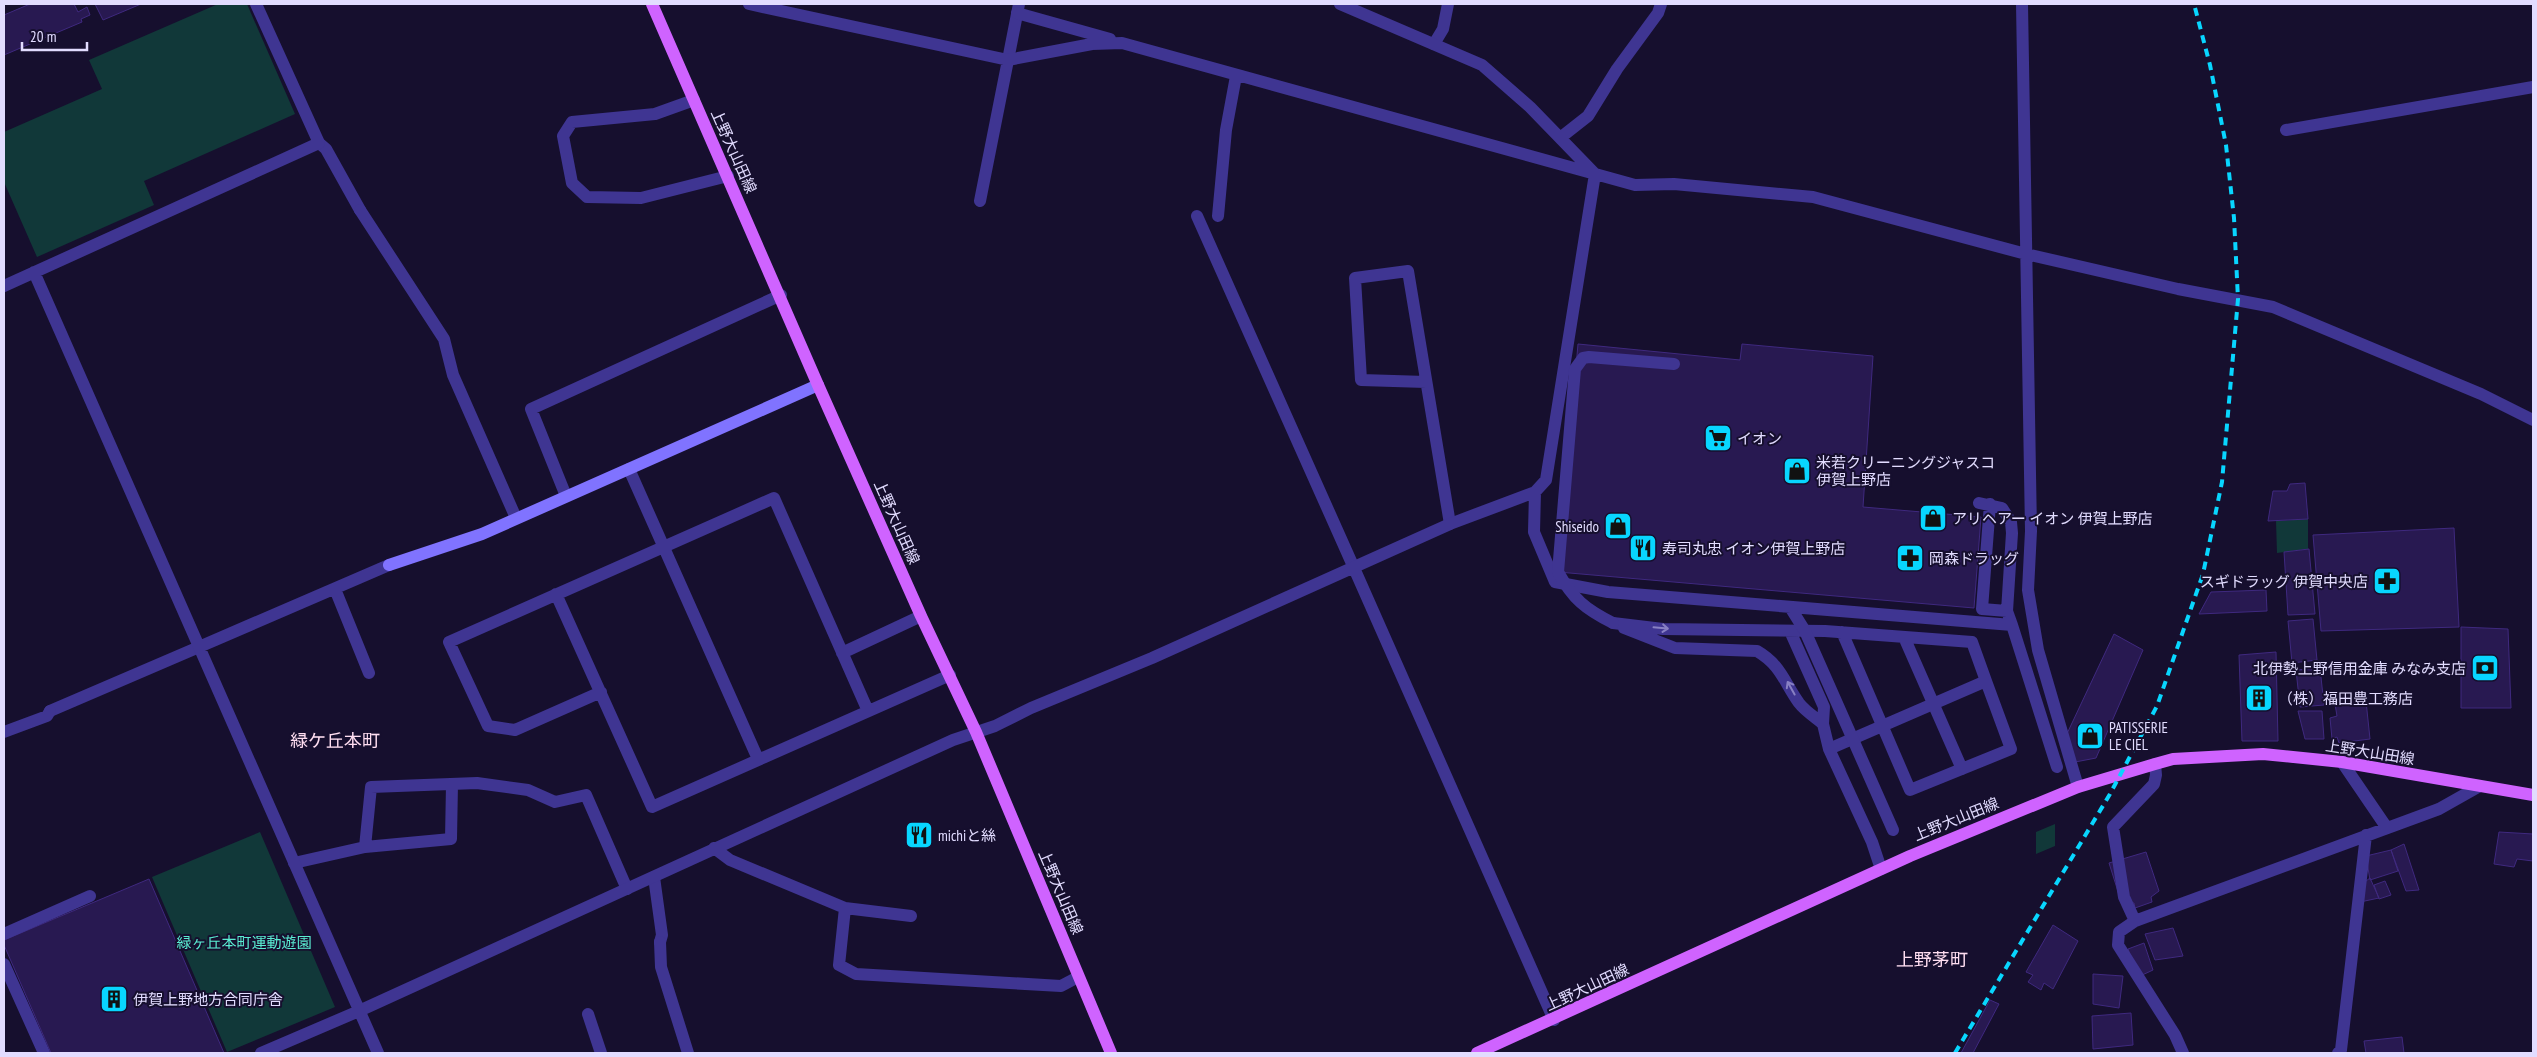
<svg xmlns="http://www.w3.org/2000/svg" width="2537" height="1057" viewBox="0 0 2537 1057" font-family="'PT Sans Narrow','Noto Sans JP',sans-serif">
	<rect width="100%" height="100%" fill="#160f2e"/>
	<path fill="#113839" d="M218,4h29l48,110 -151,67 10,24 -117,52 -33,-75v-50l98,-43 -13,-29z
		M2308,519v30l-31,4 -1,-32z
		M2055,824v22l-19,8v-22z
		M260,832l75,175 -108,45 -75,-175z"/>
	<path fill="#281951" stroke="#3f297f" d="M30,4h44l4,8 9,-5 3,8 -9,4 1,3 -78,33v-40z
		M95,4h46l-38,16z
		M1578,344l162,16 2,-16 131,12 -10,151 118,10 -7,91 -416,-36z
		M2305,483l3,36 -40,2 5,-30h14l3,-7z
		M2454,528l5,99 -138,4 -8,-96z
		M2309,549l6,65 -27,1 -4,-63z
		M2266,590l1,21 -68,3 12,-22z
		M2313,619l4,41 -25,3 -4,-42z
		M2461,627l47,2 3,79h-50z
		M2114,634l29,16 -47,108 -26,5 -6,-23z
		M2276,652l2,89h-36l-3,-86z
		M2320,668l4,37 -24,2 -4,-37z
		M2366,701l4,38 -31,4 -2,-6 -5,2 -2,-21 7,-2 -2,-12z
		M2298,711h24l2,28h-19z
		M2499,832l34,2v27l-16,-2 -3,8 -20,-3z
		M2404,844l15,46 -13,1 -15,-41z
		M2391,850l7,21 -28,9 -4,-24z
		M2146,852l13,39 -8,6 1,5 -17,6 -1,-5 -13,-2 -12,-38z
		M2370,878l9,20 -19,4 2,-18z
		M149,879l75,174h-173l-47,-108v-5z
		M2385,881l6,14 -12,4 -5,-14z
		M2053,925l25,16 -25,48 -9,-6 -3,7 -13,-8 5,-7 -7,-3z
		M2173,928l10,28 -28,4 -10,-26z
		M2144,943l9,27 -15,7 -10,-28z
		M2093,974l30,2 -4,32 -26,-4z
		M1990,1000l9,4 -26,49h-12z
		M2131,1013l2,32 -40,4 -1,-33z
		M2402,1037l2,16h-38l-2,-12z"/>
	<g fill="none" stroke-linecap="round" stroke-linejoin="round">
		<path stroke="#3f3592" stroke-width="12" d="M1434,44l9,-15 5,-25
			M1008,60l11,-56
			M2286,130l247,-43
			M319,143l7,6 34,61
			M1197,216l157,352
			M1426,382l-65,-2 -6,-102 53,-7 42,253
			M1613,623l50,6 162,2 147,11 14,39 -157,68
			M1624,628l51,20 82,3c24,14 27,31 42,52 6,8 17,15 24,21
			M1790,631l34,76 -1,17 6,25 43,93 9,27
			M1842,632l68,158 101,-41 -25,-68
			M1904,637l58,132
			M50,711l149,-64
			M365,847l6,-60 106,-4 51,7 27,12 31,-7 41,94
			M294,863l71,-16 86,-8 1,-55
			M654,877l8,58 -2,7"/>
		<path stroke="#3f3592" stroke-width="12" d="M749,4l259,56 84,-16 30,-1 513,142 39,-1 139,13 213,57 152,35 95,18 208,87 52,26
			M1340,4l142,61 48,42 64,66
			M2022,4l9,527 -3,59 10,60 40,137
			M1017,13l93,26
			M694,100l-39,14 -83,8 -9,14 9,47 15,14 54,1 87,-22
			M1560,138l28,-22 29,-47 41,-56 3,-9
			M980,201l28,-141
			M360,210l84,129 9,36 63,143
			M1218,216l8,-86 10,-54
			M34,272l344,781
			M4,286l315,-143 -63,-139
			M629,469l129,290
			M1535,492l-1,40 21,50 53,10 404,33 45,142
			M566,496l-35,-87 250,-114
			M1979,503l23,5 9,14 1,11 -5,78 5,14
			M1990,504l-8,105 25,2
			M1354,568l200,452
			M335,589l34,84
			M556,594l96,213 298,-132
			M1790,607l15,24 88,199
			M199,647l190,-82
			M842,653l79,-37
			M601,692l-86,38 -27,-4 -39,-84 325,-144 94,213
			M4,732l43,-16 3,-5
			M2342,762l45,66
			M714,848l16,12 115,48 66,8
			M845,908l-6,57 17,9 205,12 17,-9
			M2135,921l-11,-24 -11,-70 41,-43 2,-9 -1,-11
			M4,934l86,-38
			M660,942l1,25 27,86
			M4,964l40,89
			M588,1014l13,39
			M261,1053l98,-42 594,-271 42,-14 36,-18 121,-50 298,-134 85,-32 11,-12 49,-306
			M2183,1053l-8,-18 -57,-90 1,-13 16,-11 304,-112 39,-22
			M2338,1053l3,-3 25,-215"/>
		<path stroke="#8073ff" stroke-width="12" d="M389,565l93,-31 336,-149"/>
		<path stroke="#cf63ff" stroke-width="12" d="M652,4l166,381 103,231 55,116 135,321
			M1477,1053l433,-197 168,-69 77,-23 18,-5 90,-5 79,8 191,33"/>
		<path stroke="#08d6ff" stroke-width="4" stroke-dasharray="8 6" stroke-linecap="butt" d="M1955,1053l155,-259 47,-88 46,-132 19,-92 16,-183 -4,-81 -8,-73 -16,-80 -16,-61"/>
		<path stroke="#3f3592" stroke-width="12" d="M1613,623c-28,-14 -40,-24 -55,-51l17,-203 8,-11 6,-1 85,7"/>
	</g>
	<defs><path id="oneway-shaft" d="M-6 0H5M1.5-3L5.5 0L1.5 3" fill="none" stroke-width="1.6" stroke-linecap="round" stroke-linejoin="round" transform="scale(1.25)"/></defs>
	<g stroke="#8880c3">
		<use href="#oneway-shaft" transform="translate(1661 628) rotate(5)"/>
		<use href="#oneway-shaft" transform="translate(1791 688) rotate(-119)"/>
	</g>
	<defs>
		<g id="supermarket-square" transform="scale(1.4375)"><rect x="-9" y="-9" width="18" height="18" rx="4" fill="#08d6ff" stroke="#160f2e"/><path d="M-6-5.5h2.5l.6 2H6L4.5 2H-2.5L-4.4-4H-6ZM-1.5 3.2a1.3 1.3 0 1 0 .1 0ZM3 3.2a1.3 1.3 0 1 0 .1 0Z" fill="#111"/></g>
		<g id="shop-square" transform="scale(1.4375)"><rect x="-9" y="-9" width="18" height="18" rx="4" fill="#08d6ff" stroke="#160f2e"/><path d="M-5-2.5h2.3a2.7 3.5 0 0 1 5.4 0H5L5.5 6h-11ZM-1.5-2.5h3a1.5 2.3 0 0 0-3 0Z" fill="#111"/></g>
		<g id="restaurant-square" transform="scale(1.4375)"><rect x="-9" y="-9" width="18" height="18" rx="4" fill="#08d6ff" stroke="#160f2e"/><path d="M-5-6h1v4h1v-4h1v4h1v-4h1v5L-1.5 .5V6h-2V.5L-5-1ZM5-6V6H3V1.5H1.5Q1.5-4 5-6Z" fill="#111"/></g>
		<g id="pharmacy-square" transform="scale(1.4375)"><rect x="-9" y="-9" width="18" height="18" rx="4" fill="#08d6ff" stroke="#160f2e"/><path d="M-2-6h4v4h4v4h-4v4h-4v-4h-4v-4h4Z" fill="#111"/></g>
		<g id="bank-square" transform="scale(1.4375)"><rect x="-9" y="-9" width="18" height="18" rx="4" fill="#08d6ff" stroke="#160f2e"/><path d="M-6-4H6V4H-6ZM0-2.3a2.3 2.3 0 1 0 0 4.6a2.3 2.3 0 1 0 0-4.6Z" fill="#111"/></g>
		<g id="building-square" transform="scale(1.4375)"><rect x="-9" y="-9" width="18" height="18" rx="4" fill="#08d6ff" stroke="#160f2e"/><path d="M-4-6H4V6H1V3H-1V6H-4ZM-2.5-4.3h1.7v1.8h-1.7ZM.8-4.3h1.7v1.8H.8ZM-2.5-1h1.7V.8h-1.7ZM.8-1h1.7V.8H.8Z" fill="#111"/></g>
	</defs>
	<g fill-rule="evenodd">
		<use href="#supermarket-square" x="1718" y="438"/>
		<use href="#shop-square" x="1797" y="471"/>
		<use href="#shop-square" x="1933" y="518"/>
		<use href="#shop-square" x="1618" y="526"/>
		<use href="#restaurant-square" x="1643" y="548"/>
		<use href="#pharmacy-square" x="1910" y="558"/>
		<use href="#pharmacy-square" x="2387" y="581"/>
		<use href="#bank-square" x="2485" y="668"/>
		<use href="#building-square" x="2259" y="698"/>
		<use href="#shop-square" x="2090" y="736"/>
		<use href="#restaurant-square" x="919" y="835"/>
		<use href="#building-square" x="114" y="999"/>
	</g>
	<g text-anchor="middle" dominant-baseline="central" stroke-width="4" stroke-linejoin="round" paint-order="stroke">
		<g font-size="15" fill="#e2dcff" stroke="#160f2e">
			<text transform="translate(734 151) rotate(66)">上野大山田線</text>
			<text transform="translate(897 522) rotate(66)">上野大山田線</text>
			<text transform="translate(2370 752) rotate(9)">上野大山田線</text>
			<text transform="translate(1956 819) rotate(-22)">上野大山田線</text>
			<text transform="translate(1061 892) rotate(67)">上野大山田線</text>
			<text transform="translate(1587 987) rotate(-25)">上野大山田線</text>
		</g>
		<g font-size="15" fill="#e2dcff" stroke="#160f2e" text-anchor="start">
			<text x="1737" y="438">イオン</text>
			<text x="1816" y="462">米若クリーニングジャスコ<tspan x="1816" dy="17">伊賀上野店</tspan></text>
			<text x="1952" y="518">アリヘアー イオン 伊賀上野店</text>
			<text x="1599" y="526" text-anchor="end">Shiseido</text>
			<text x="1662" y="548">寿司丸忠 イオン伊賀上野店</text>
			<text x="1929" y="558">岡森ドラッグ</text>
			<text x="2368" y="581" text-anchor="end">スギドラッグ 伊賀中央店</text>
			<text x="2466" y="668" text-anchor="end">北伊勢上野信用金庫 みなみ支店</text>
			<text x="2278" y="698">（株）福田豊工務店</text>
			<text x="2109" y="727">PATISSERIE<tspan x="2109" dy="17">LE CIEL</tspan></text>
			<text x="938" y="835">michiと絲</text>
			<text x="133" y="999">伊賀上野地方合同庁舎</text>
		</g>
		<g font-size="15" fill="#5aedd2" stroke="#160f2e">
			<text x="244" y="942">緑ヶ丘本町運動遊園</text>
		</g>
		<g font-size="18" fill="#ffdef1" stroke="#160f2e">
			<text x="335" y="740">緑ケ丘本町</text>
			<text x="1932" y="959">上野茅町</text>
		</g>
	</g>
	<rect width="2537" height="1057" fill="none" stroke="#e2dcff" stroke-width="10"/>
	<path d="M22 42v8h65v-8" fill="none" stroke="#e2dcff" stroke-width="2.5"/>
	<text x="30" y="42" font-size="15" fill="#e2dcff" stroke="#160f2e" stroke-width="4" paint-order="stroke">20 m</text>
</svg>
